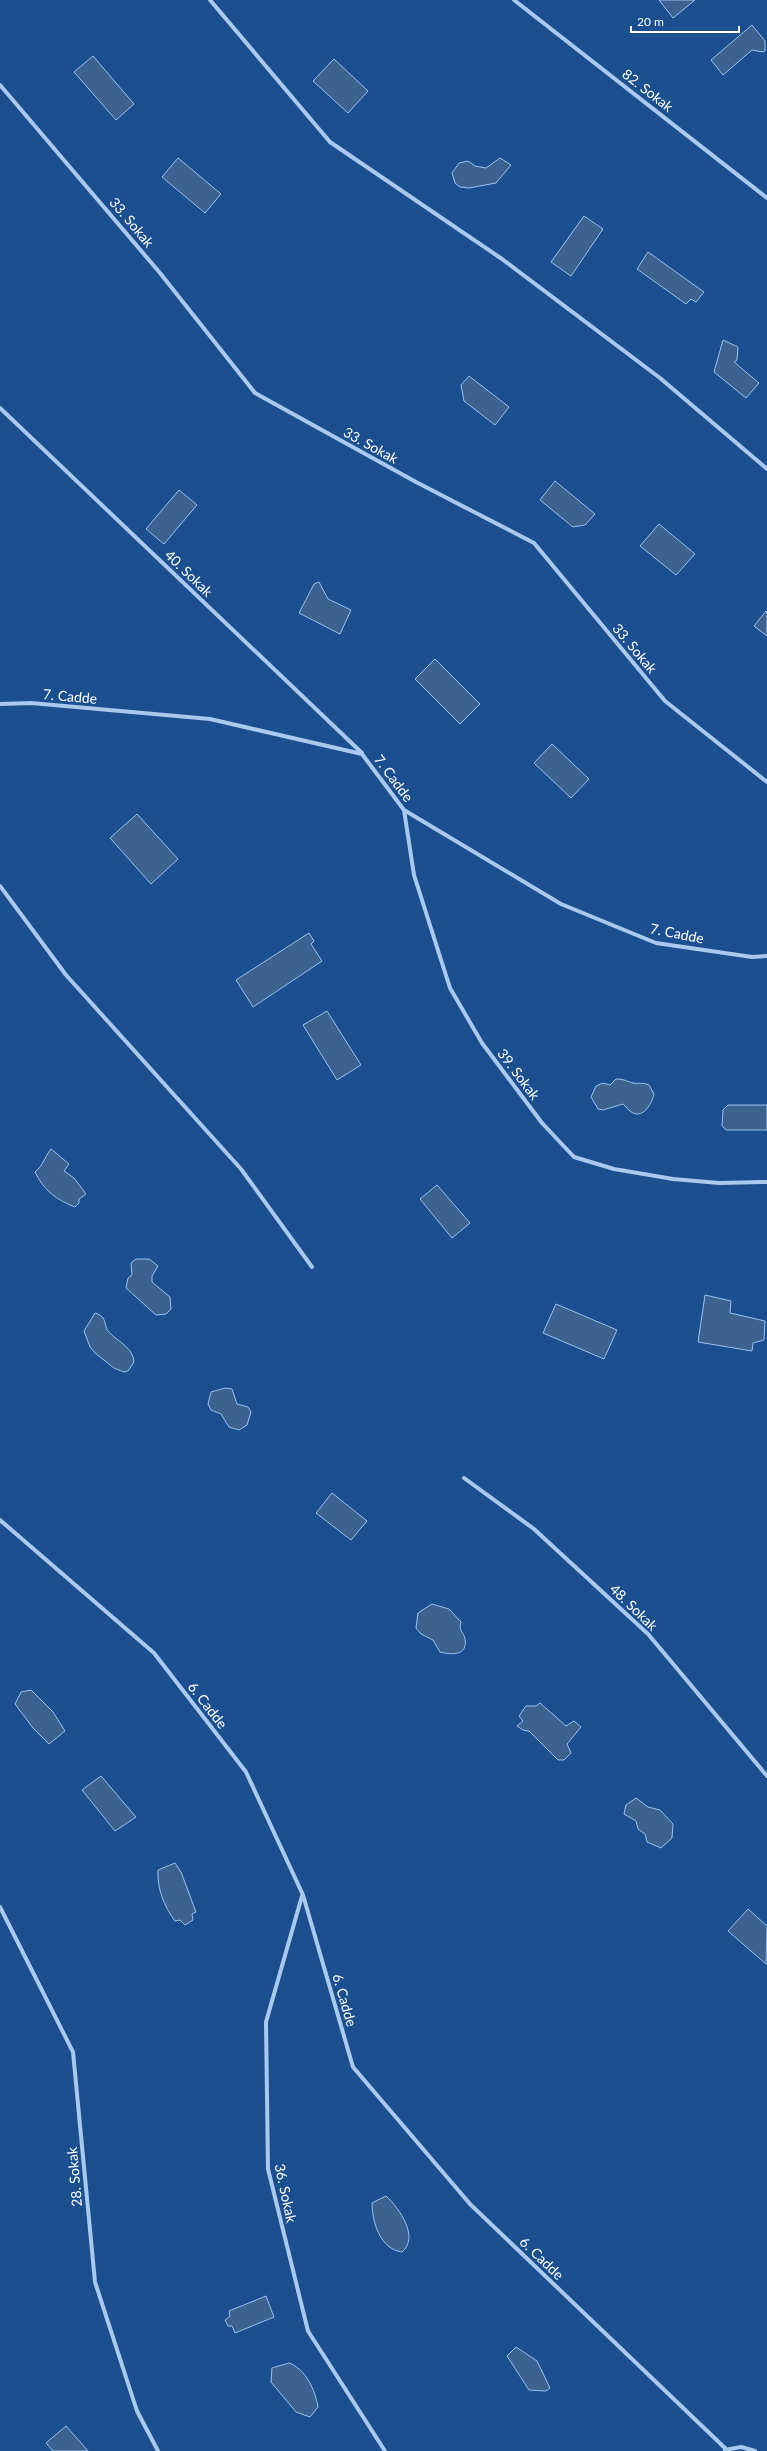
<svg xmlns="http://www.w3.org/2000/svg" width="767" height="2451" viewBox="0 0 767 2451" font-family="Lato,sans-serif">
	<rect width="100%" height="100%" fill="#1b4f8f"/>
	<path fill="#3c6290" stroke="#9cc4f0" d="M659,0h36l-22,18z
		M752,25l13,16v10l-2,1 -11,-2 -29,25 -12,-15z
		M93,56l41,48 -18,16 -42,-48z
		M334,59l34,32 -20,22 -35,-32z
		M178,158l43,36 -16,19 -43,-36z
		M500,158l11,7 -15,18 -27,5 -9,-1 -5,-4 -3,-10 7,-10 9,-2 7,5 11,2z
		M584,216l19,13 -32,47 -20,-14z
		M648,252l56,40 -8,10 -5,-3 -5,5 -49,-35z
		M723,340l15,7 -1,13 -3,2 25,21 -13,15 -32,-26z
		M469,376l40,31 -14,18 -31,-24 -3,-16z
		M555,481l40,33 -10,11 -12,2 -33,-27z
		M179,490l18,15 -33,39 -18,-15z
		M659,524l36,30 -19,21 -36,-29z
		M319,582l9,17 23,11 -11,24 -41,-21 15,-29z
		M766,611l1,1v24l-13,-10z
		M435,659l45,45 -20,20 -45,-45z
		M552,744l37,35 -18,19 -37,-35z
		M137,814l41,45 -27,25 -41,-46z
		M309,933l5,8 -3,3 11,17 -69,46 -17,-27z
		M327,1011l34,54 -24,15 -34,-55z
		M616,1079c8,0 10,2 17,4 5,1 10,-1 16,2l5,9c-2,9 -10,24 -21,19 -4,-2 -7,-6 -10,-9l-20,6 -5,-1 -7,-12 5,-11 7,-3 7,2z
		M728,1105h39v25h-41l-4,-4 1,-16z
		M51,1149l18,15 -5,7 10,7 12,16 -7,5v4l-4,4c-18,-7 -31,-16 -40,-35 9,-8 9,-14 16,-23z
		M437,1185l33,38 -18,15 -32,-39z
		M136,1259h13l9,7 -6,10v6l18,15 1,12 -5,5 -10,1 -30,-27 2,-10 4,-3 -1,-12z
		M705,1295l26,6 -1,12 35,8 -1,19 -11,3 -1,8 -54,-9z
		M556,1304l61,26 -13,29 -61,-26z
		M95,1313c14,4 7,14 16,21 9,9 22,14 23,28l-6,9 -4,1 -10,-4 -19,-15 -5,-6 -6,-16z
		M225,1388l7,1 5,15 11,3 3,5 -4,13 -8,5 -10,-3 -8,-13 -10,-4 -3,-6 3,-12z
		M332,1493l35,28 -16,19 -35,-27z
		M432,1604l17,5 12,13c-3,9 3,10 4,17 3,17 -14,16 -25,13l-7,-12 -12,-6 -5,-6 2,-15z
		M31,1690l22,22 12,19 -16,13 -16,-16 -18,-24 6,-12z
		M540,1703l26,23 8,-5 7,6 -14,17 4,9 -7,7h-6l-29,-29 -6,-1 -6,-4 6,-5 -4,-5 7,-10h10z
		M101,1776l35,41 -21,14 -33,-41z
		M636,1798l12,9 12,3 13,14 -1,14 -11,10 -14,-6 -2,-8 -7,-5 -2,-8 -12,-7 2,-9z
		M175,1863l6,9 15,40 -4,2 1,6 -8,5 -5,-5 -5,1c-11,-15 -18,-32 -17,-51z
		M748,1909l19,17 -1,38 -38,-33z
		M386,2196c13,12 34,41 16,56 -22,-3 -30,-30 -30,-49z
		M266,2296l8,21 -39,16 -3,-7h-4l-3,-6 5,-4 -1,-5z
		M516,2347l21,14 13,27 -4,3 -17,-1 -22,-34z
		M289,2363c17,6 26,27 29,44l-8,10 -14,-5 -25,-30 1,-14z
		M66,2426l22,25h-35l-7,-8z"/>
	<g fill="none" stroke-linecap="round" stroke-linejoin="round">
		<path stroke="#a9c9ee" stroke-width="4" d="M210,0l120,142 172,117 158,119 107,91
			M514,0l253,198
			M0,85l160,188 95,120 161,89 118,61 131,158 102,81
			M0,408l362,345
			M0,704l31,-1 179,16 152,35 42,56 157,94 95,39 96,14 15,-1
			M404,810l10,65 36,113 32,55 60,80 32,34 40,12 59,10 46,4 48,-1
			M0,886l66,89 175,194 71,98
			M464,1478l70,51 114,105 119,142
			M0,1520l154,133 92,119 57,123 50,172 117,137 256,245
			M302,1896l-36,126 2,147 40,162 77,120
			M0,1907l73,145 22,230 42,129 21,40
			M725,2450l16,-3 14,4"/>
	</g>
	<g text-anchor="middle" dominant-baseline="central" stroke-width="3.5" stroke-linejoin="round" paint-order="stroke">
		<g font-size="14" fill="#fff" stroke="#1b4f8f">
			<text transform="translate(648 90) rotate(38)">82. Sokak</text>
			<text transform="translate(132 222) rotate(50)">33. Sokak</text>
			<text transform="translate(371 445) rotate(29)">33. Sokak</text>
			<text transform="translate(189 573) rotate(44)">40. Sokak</text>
			<text transform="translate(635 648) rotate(50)">33. Sokak</text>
			<text transform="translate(70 696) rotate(5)">7. Cadde</text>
			<text transform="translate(394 778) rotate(53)">7. Cadde</text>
			<text transform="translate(677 933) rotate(11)">7. Cadde</text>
			<text transform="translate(519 1074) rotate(53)">39. Sokak</text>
			<text transform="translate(634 1607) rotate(44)">48. Sokak</text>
			<text transform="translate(208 1705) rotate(52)">6. Cadde</text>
			<text transform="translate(345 2000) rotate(74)">6. Cadde</text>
			<text transform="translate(74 2177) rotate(-95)">28. Sokak</text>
			<text transform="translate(286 2193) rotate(78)">36. Sokak</text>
			<text transform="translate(542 2258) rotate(44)">6. Cadde</text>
		</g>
	</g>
	<path d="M631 26v6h108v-6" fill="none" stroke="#ffffff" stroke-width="2"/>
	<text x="637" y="26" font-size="12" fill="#ffffff" stroke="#1b4f8f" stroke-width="3" paint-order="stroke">20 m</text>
</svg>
